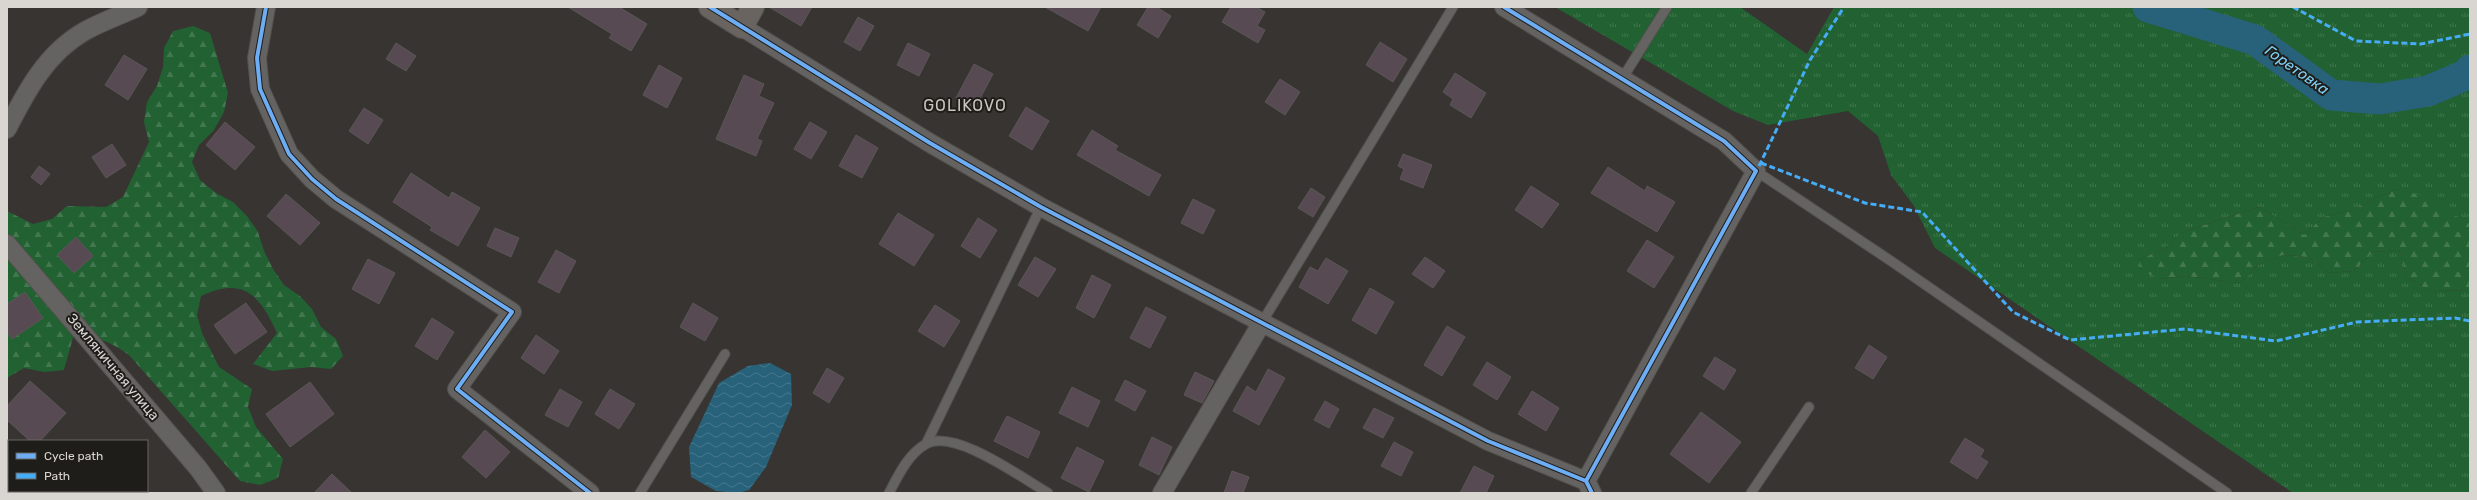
<svg xmlns="http://www.w3.org/2000/svg" width="2477" height="500" viewBox="0 0 2477 500" font-family="Rubik,sans-serif">
	<defs>
		<pattern id="grass-tufts" width="24" height="20" patternUnits="userSpaceOnUse"><rect width="24" height="20" fill="#226132"/><path d="M3 7l-1-3M5 7V3M7 7l1-3M15 17l-1-3M17 17v-4M19 17l1-3" fill="none" stroke="#42774f"/></pattern>
		<pattern id="forest-firs" width="22" height="20" patternUnits="userSpaceOnUse"><rect width="22" height="20" fill="#226132"/><path d="M5 1l3.5 6h-7zM16 11l3.5 6h-7z" fill="#42774f"/></pattern>
		<pattern id="water-waves" width="16" height="10" patternUnits="userSpaceOnUse"><rect width="16" height="10" fill="#28627a"/><path d="M0 5q4-4 8 0t8 0" fill="none" stroke="#47788c"/></pattern>
	</defs>
	<rect width="100%" height="100%" fill="#373431"/>
	<path fill="url(#grass-tufts)" d="M1555,7h185l67,47 27,-47h636v217l-74,-35 -47,22 -26,6 -19,18 -45,-28 -76,25 -19,17 -25,11 21,19 26,-3 54,7 18,-18 25,-10 25,2 21,16 25,-2 19,-19 26,-2 8,27 22,14 41,-1v203h-177l-358,-245 -21,-42 -23,-31 -13,-39 -30,-25 -80,14 -35,-14z"/>
	<path fill="url(#forest-firs)" d="M193,26l17,7 18,60 -4,19 -10,18 -15,15 -7,17 8,18 16,13 17,9 14,14 11,16 6,19 9,18 11,16 16,11 12,13 9,18 15,12 7,17 -12,13 -20,-2 -39,4 -19,-7 24,-31c-17,-38 -34,-57 -76,-37l-4,19 5,18 17,34 33,22 -4,18 8,20 27,32 -5,19 -18,7 -20,-4 -111,-126c-18,-13 -33,-19 -55,-21l-10,36 -20,2 -20,-4 -17,10v-167l26,13 19,-5 15,-13 39,1 17,-10 26,-55 -5,-20 3,-20 10,-16 6,-19 1,-19 9,-17z
		M2396,189l25,6 49,29v66l-41,1 -22,-14 -8,-27 -26,2 -19,19 -25,2 -21,-16 -25,-2 -25,10 -18,18 -54,-7 -26,3 -20,-9 -1,-10 25,-11 19,-17 76,-25 45,28 19,-18 26,-6z
		M7,451l2,2v38h89l4,2h-95z"/>
	<path fill="url(#water-waves)" d="M770,363l21,11 1,31 -26,62 -17,23 -11,3 -22,-2 -25,-14 -2,-30 30,-64 29,-17z"/>
	<g fill="none" stroke-linecap="round" stroke-linejoin="round">
		<path stroke="#28627a" stroke-width="31" d="M2148,7l107,33 76,55 49,4 48,-8 40,-17 2,-4"/>
	</g>
	<path fill="#584a52" stroke="#5a5757" d="M568,7h51l28,17 -16,27 -22,-13 3,-4z
		M769,7h43l-11,19z
		M1045,7h56l-13,24z
		M1148,7h8l15,9 -13,22 -21,-13z
		M1231,7h25l9,5 -8,14 8,4 -7,13 -36,-21z
		M858,17l16,9 -14,25 -16,-9z
		M1380,42l27,17 -14,23 -27,-17z
		M396,43l20,13 -10,15 -20,-12z
		M908,43l22,11 -11,22 -22,-11z
		M124,55l23,14 -19,31 -23,-15z
		M974,64l19,10 -18,34 -19,-10z
		M659,65l23,13 -15,30 -24,-13z
		M1455,73l31,20 -15,25 -21,-13 3,-6 -10,-7z
		M744,75l20,9 -5,12 15,7 -17,36 5,2 -6,15 -40,-17z
		M1280,79l20,13 -15,23 -20,-13z
		M1026,107l23,14 -17,29 -23,-14z
		M364,108l19,12 -15,24 -19,-13z
		M225,122l30,25 -20,23 -29,-25z
		M810,122l17,10 -16,27 -17,-10z
		M1092,130l26,16 -3,4 46,25 -12,21 -72,-41z
		M856,135l22,13 -16,30 -23,-12z
		M112,144l14,21 -20,13 -14,-21z
		M1403,154l29,11 -9,23 -23,-9 4,-10 -6,-3z
		M39,166l11,8 -9,11 -10,-8z
		M1608,167l37,24 2,-5 28,16 -18,30 -66,-39z
		M411,173l38,25 3,-6 28,16 -22,38 -28,-16 2,-3 -39,-25z
		M1531,186l28,18 -17,24 -27,-18z
		M1311,188l14,9 -12,20 -15,-9z
		M286,194l34,29 -20,22 -33,-29z
		M1193,199l22,11 -12,24 -22,-11z
		M898,213l36,22 -20,31 -35,-22z
		M978,218l19,12 -17,28 -19,-12z
		M495,228l24,10 -8,19 -24,-11z
		M76,237l17,19 -19,17 -17,-18z
		M1647,240l27,17 -20,31 -27,-17z
		M556,250l20,11 -17,32 -21,-11z
		M1035,257l21,12 -18,28 -20,-12z
		M1425,257l20,14 -12,17 -21,-14z
		M1326,258l22,13 -20,33 -29,-17 11,-20 8,4z
		M368,259l27,14 -16,31 -27,-15z
		M1092,275l19,10 -17,33 -18,-10z
		M1370,288l24,14 -18,32 -24,-14z
		M25,292l18,26 -31,21 -5,-7v-28z
		M246,303l21,29 -32,22 -21,-29z
		M693,303l25,15 -13,23 -25,-14z
		M935,305l25,16 -16,26 -26,-16z
		M1146,307l20,10 -16,31 -20,-10z
		M432,318l22,14 -17,28 -22,-14z
		M1447,326l18,11 -23,39 -18,-11z
		M536,335l23,16 -15,23 -23,-16z
		M1869,345l18,12 -14,22 -18,-11z
		M1715,357l21,13 -12,20 -21,-14z
		M1487,362l24,15 -14,23 -24,-15z
		M827,368l17,10 -15,25 -16,-10z
		M1268,369l17,9 -26,47 -26,-14 14,-25 9,6z
		M1195,372l19,9 -12,22 -18,-8z
		M1125,380l21,11 -11,20 -20,-11z
		M30,381l36,32 -26,28h-10l-23,-21v-14z
		M310,382l24,32 -44,33 -24,-33z
		M1072,387l28,14 -12,26 -29,-14z
		M560,389l22,13 -14,25 -23,-12z
		M610,389l25,15 -16,25 -24,-15z
		M1532,391l27,17 -13,23 -28,-17z
		M1325,401l14,8 -10,19 -15,-8z
		M1374,408l20,10 -11,20 -20,-10z
		M1701,412l40,30 -32,41 -39,-29z
		M1007,416l33,16 -12,26 -34,-17z
		M485,430l25,22 -24,26 -24,-21z
		M1152,437l20,10 -13,28 -20,-10z
		M1965,438l19,12 -4,7 8,5 -11,17 -27,-17z
		M1394,442l19,10 -12,24 -20,-10z
		M1077,447l27,14 -15,31 -28,-14z
		M1474,466l20,10 -8,17h-26z
		M1232,471l17,6 -6,16h-19z
		M332,474l20,19h-38z"/>
	<g fill="none" stroke-linecap="round" stroke-linejoin="round">
		<g stroke="#53514e" stroke-width="11">
			<path id="lane" d="M1622,79l45,-72
				M1756,171l135,90 336,232
				M1261,324l192,-317
				M926,444l115,-237
				M640,493l85,-139
				M889,493c9,-17 19,-39 37,-49 28,-16 96,34 122,49
				M1751,493l58,-86"/>
		</g>
		<g stroke="#53514e" stroke-width="20">
			<path id="street" d="M266,7l-9,51 3,31 29,65 23,25 24,20 176,113 -55,77 133,104
				M1504,7l220,134 32,30 -170,310
				M742,27l188,116 111,64 447,234 98,40 6,12
				M7,129c19,-37 39,-76 78,-98 16,-9 36,-16 53,-24
				M7,244l191,224 18,25
				M1162,493l99,-169"/>
		</g>
		<g stroke="#53514e" stroke-width="24">
			<path id="secondary" d="M710,7l32,20 11,-20"/>
		</g>
		<use href="#lane" stroke="#656361" stroke-width="9"/>
		<use href="#street" stroke="#656361" stroke-width="18"/>
		<use href="#secondary" stroke="#696460" stroke-width="22"/>
		<path stroke="#46acf6" stroke-width="3" stroke-dasharray="6 3" stroke-linecap="butt" d="M2293,7l63,34 65,3 49,-10
			M1761,163l104,40 57,9 91,100 57,28 115,-11 91,12 81,-19 98,-4 15,3
			M1759,166l51,-106 34,-53"/>
		<g stroke="#1f1d1a" stroke-width="6">
			<path id="cycleway" d="M266,7l-9,51 3,31 29,65 23,25 24,20 176,113 -55,77 133,104
				M710,7l220,136 111,64 447,234 98,40 6,12
				M1504,7l220,134 32,30 -170,310"/>
		</g>
		<use href="#cycleway" stroke="#6dadf4" stroke-width="4"/>
	</g>
	<g text-anchor="middle" dominant-baseline="central" stroke-width="4" stroke-linejoin="round" paint-order="stroke">
		<g font-size="14" fill="#d9d6d2" stroke="#1f1d1a">
			<text transform="translate(113 367) rotate(50)">Земляничная улица</text>
		</g>
		<g font-size="15" font-style="italic" fill="#7fd1f5" stroke="#1f1d1a">
			<text transform="translate(2297 70) rotate(35)">Горетовка</text>
		</g>
		<g font-size="16" letter-spacing="1" fill="#cac4bc" stroke="#1f1d1a">
			<text x="965" y="105">GOLIKOVO</text>
		</g>
	</g>
	<rect width="2477" height="500" fill="none" stroke="#d9d6d2" stroke-width="16"/>
	<rect x="8" y="440" width="140" height="52" fill="#1f1d1a" stroke="#696764"/>
	<rect x="16" y="453" width="20" height="6" fill="#6dadf4" stroke="#696764"/>
	<text x="44" y="460" font-size="12" fill="#d9d6d2">Cycle path</text>
	<rect x="16" y="473" width="20" height="6" fill="#46acf6" stroke="#696764"/>
	<text x="44" y="480" font-size="12" fill="#d9d6d2">Path</text>
</svg>
